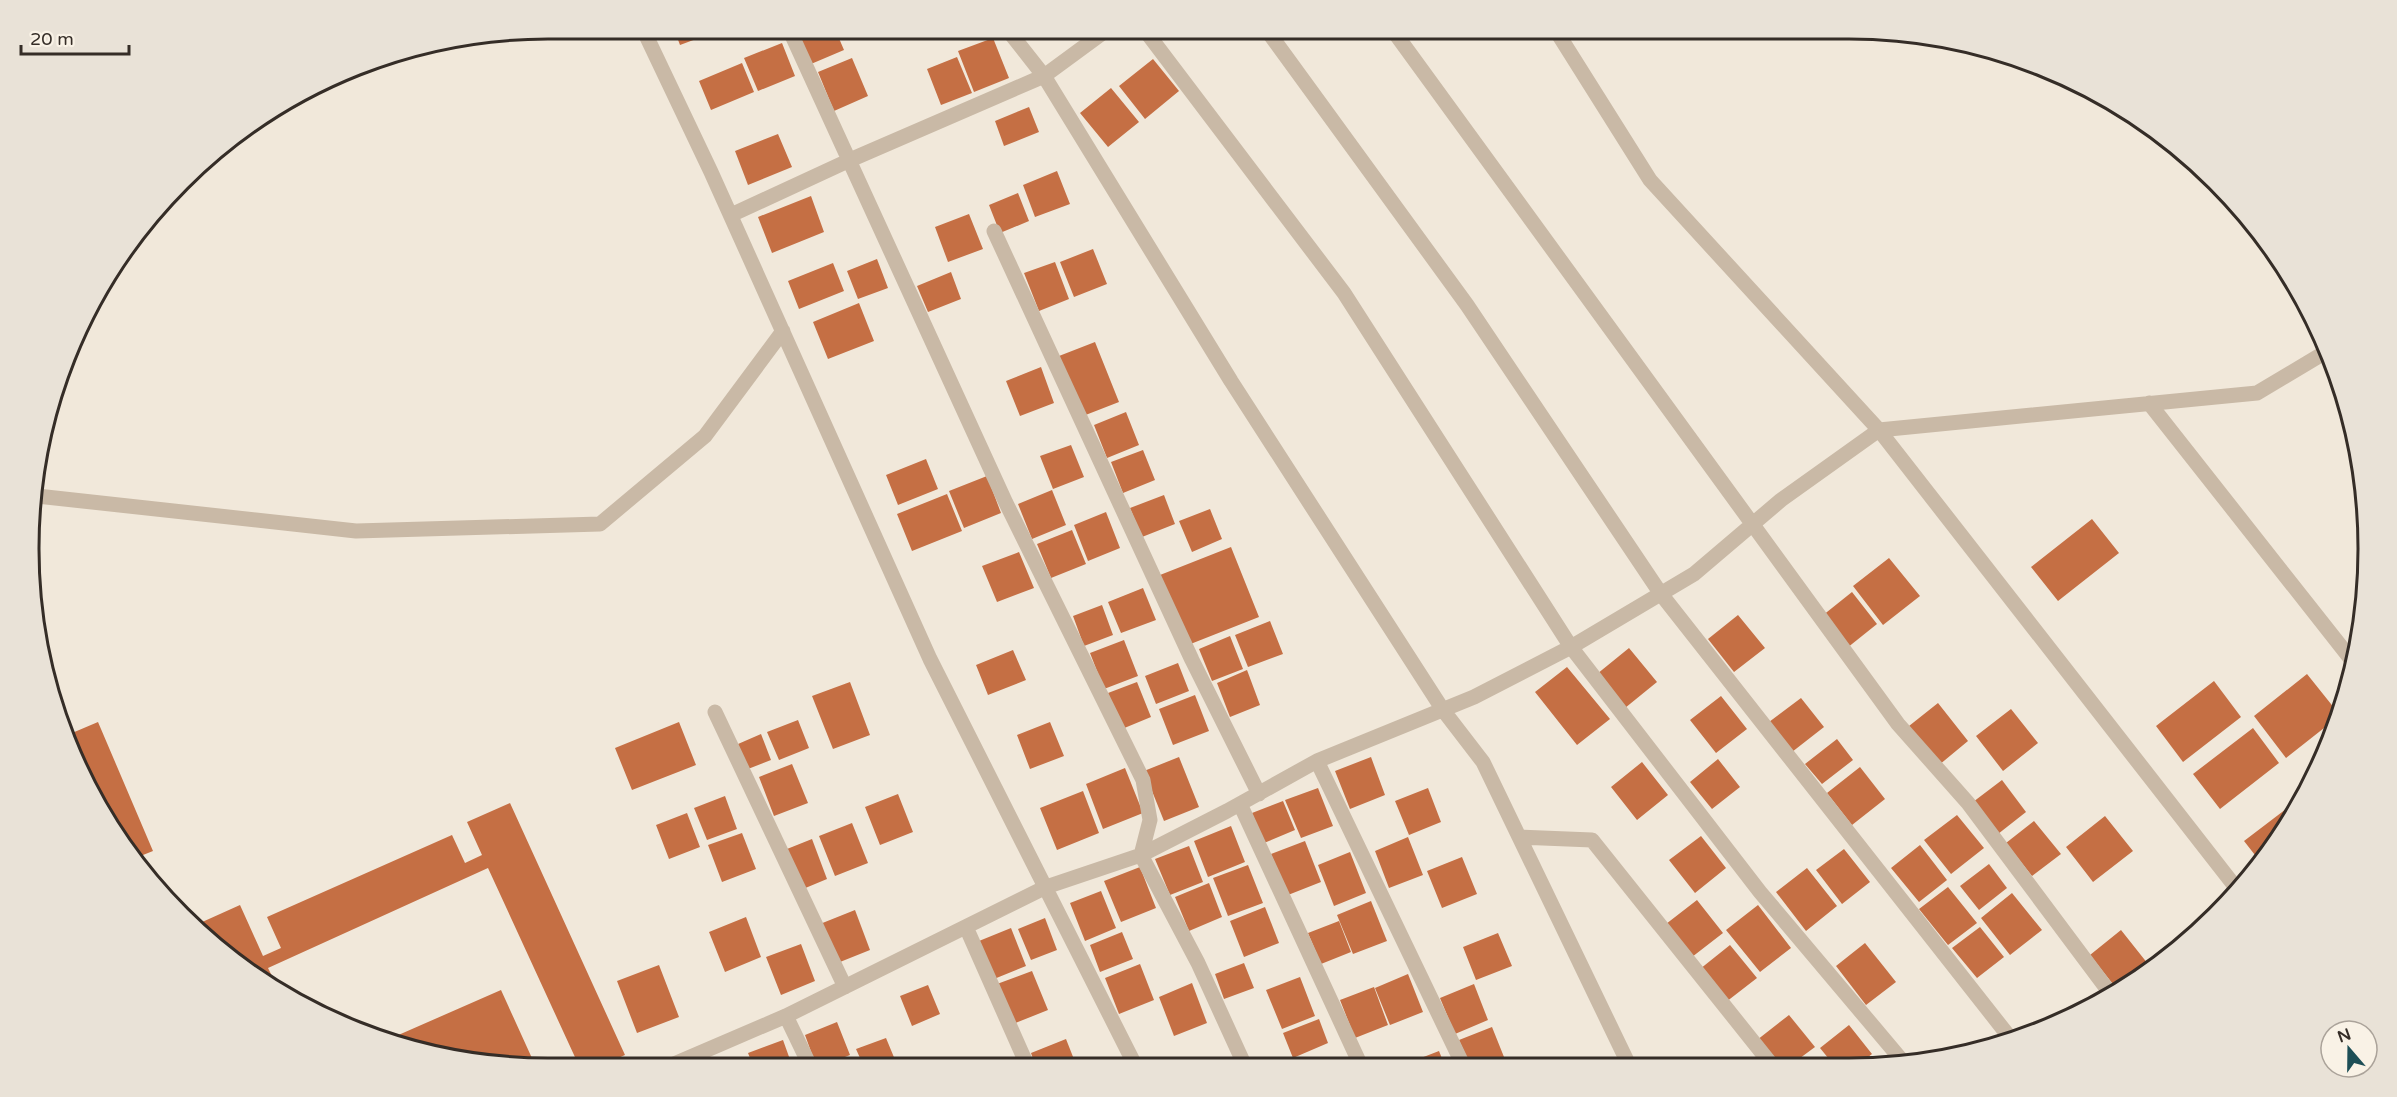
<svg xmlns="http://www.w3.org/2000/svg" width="2397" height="1097" viewBox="0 0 2397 1097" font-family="'Varela Round',sans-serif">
	<rect width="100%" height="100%" fill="#f1e8da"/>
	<path fill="#c56f44" d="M674,29h49l-43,16z
		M814,29h21l9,21 -33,14 -12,-30z
		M993,38l16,40 -35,14 -16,-41z
		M782,43l13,33 -37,15 -14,-33z
		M957,57l15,36 -31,12 -14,-36z
		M852,58l16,38 -34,15 -16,-39z
		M1153,59l26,32 -34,28 -26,-33z
		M742,63l12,29 -43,18 -12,-29z
		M1111,88l28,34 -31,25 -28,-34z
		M1029,107l10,25 -35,14 -9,-25z
		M778,134l14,33 -44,18 -13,-34z
		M1057,171l13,33 -35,13 -12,-32z
		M1018,193l11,28 -29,12 -11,-28z
		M811,196l13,36 -52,21 -14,-36z
		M969,214l14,35 -35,13 -13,-35z
		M1093,249l14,35 -33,13 -14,-35z
		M877,259l11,29 -30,11 -11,-28z
		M1055,262l14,37 -30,12 -15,-38z
		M833,263l11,28 -45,18 -11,-28z
		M951,272l10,27 -33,13 -11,-26z
		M859,303l15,38 -46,18 -15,-37z
		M1095,342l24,60 -36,14 -24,-60z
		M1041,367l13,36 -34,13 -14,-35z
		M1126,412l13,33 -32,13 -13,-33z
		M1071,445l13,32 -31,12 -13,-33z
		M1143,450l12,30 -32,13 -12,-31z
		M926,459l12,30 -40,16 -12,-30z
		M987,476l14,37 -37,15 -15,-37z
		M1052,490l14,35 -34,14 -14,-35z
		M947,494l15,37 -50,20 -15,-37z
		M1164,495l11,29 -33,13 -12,-29z
		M1210,509l12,30 -30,13 -13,-31z
		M1106,512l14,36 -32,13 -14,-36z
		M2092,519l27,34 -61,48 -27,-34z
		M1072,530l14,34 -35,14 -14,-34z
		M1231,547l28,70 -71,28 -28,-70z
		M1019,552l15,36 -37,14 -15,-36z
		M1889,558l31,38 -37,29 -30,-39z
		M1143,588l13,32 -35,13 -13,-31z
		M1852,592l25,32 -30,24 -25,-32z
		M1102,605l11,30 -29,11 -11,-30z
		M1738,615l27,33 -31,24 -26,-33z
		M1270,621l13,33 -35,13 -13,-32z
		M1230,636l13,33 -31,12 -13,-32z
		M1124,640l14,36 -34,13 -14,-36z
		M1629,648l28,34 -32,26 -28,-34z
		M1013,650l13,30 -38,15 -12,-30z
		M1178,663l11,28 -33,13 -11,-28z
		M1567,667l43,52 -33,26 -42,-53z
		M1247,670l13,35 -30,12 -13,-34z
		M2307,674l32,40 -1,3 -52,41 -32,-42z
		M2214,681l27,36 -58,45 -27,-36z
		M850,682l20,53 -37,14 -21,-53z
		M1137,682l14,35 -29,12 -14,-36z
		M1195,695l14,36 -36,14 -14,-36z
		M1721,696l26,33 -31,24 -26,-33z
		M1801,698l23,29 -32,25 -23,-30z
		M1938,703l30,38 -29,24 -30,-39z
		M2011,709l27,34 -35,28 -27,-35z
		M798,720l11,28 -30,12 -12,-28z
		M98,722l55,129 -15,6 -40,-49 -33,-72z
		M679,722l17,43 -64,25 -17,-42z
		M1050,722l14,34 -34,13 -13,-34z
		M2253,728l26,35 -59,46 -27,-35z
		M761,734l10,26 -23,9 -10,-25z
		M1837,739l16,21 -31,24 -17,-20z
		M1179,757l20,50 -35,14 -20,-50z
		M1371,757l14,38 -35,14 -15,-38z
		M1718,759l22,28 -28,22 -22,-27z
		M1642,762l26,33 -31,25 -26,-33z
		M792,764l16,39 -34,13 -15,-39z
		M1860,767l25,32 -33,26 -25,-32z
		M1125,768l18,45 -40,16 -17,-45z
		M2002,780l24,32 -28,22 -25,-32z
		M1318,788l15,38 -32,12 -16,-38z
		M1428,788l13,34 -32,13 -14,-34z
		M1083,791l16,42 -42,17 -17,-42z
		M898,794l15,38 -33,13 -15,-38z
		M725,796l12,33 -30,11 -13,-32z
		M2299,799l-37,65 -18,-23z
		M1283,801l12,29 -31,13 -12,-30z
		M510,803l115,252 -30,13h-15l-92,-200 -220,100 7,14 -66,-41 -9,-18 40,-18 23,51 18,-8 -14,-31 185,-82 13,28 17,-8 -15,-33z
		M687,813l13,34 -31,12 -13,-34z
		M1957,815l27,33 -33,26 -27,-34z
		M2105,816l28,35 -40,31 -27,-35z
		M2034,821l27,33 -29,22 -26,-33z
		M852,823l16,40 -33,13 -16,-40z
		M1231,826l14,36 -37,15 -14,-36z
		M742,833l14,36 -34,13 -14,-37z
		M1701,836l25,32 -31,25 -26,-33z
		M1408,837l15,38 -34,13 -14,-37z
		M812,839l15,40 -24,10 -16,-40z
		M1305,841l16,41 -33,13 -17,-41z
		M1920,845l27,35 -28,22 -28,-34z
		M1189,846l14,36 -33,13 -15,-36z
		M1844,849l26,33 -28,22 -26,-34z
		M1350,852l16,41 -32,13 -16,-41z
		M1462,857l15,37 -35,14 -15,-37z
		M1989,864l18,24 -28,22 -19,-24z
		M1248,865l15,38 -35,13 -15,-38z
		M1140,867l16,41 -35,14 -17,-41z
		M1807,868l30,38 -31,25 -30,-39z
		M1209,883l13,34 -33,14 -14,-34z
		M1948,887l29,36 -29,22 -29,-36z
		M1101,891l15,37 -31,13 -15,-38z
		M2012,893l30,37 -32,25 -29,-37z
		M1697,900l26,33 -31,24 -26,-33z
		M1371,901l16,40 -34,13 -16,-39z
		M1758,905l33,43 -31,24 -34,-42z
		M1265,907l14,36 -35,14 -14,-36z
		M855,910l15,40 -35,14 -15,-40z
		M746,917l15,40 -36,15 -16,-40z
		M1045,918l12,32 -26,10 -13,-31z
		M1339,921l12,31 -30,12 -13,-31z
		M1980,927l24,30 -27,21 -25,-30z
		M1011,928l15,38 -32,13 -15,-38z
		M2121,930l27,34 -32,24 -26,-33z
		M2192,930l2,3 -29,28 -9,5 -3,-5z
		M1122,932l11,27 -33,13 -10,-27z
		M1498,933l14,33 -36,14 -13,-33z
		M1865,943l31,39 -30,23 -30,-39z
		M801,944l14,37 -34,14 -15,-38z
		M1730,945l27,33 -31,24 -26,-33z
		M1244,963l10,25 -30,11 -9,-25z
		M1140,964l14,36 -35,14 -14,-36z
		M659,965l20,52 -42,16 -20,-52z
		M1032,971l16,39 -35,14 -16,-40z
		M1408,974l15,38 -33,13 -15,-37z
		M1300,977l15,39 -33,13 -16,-39z
		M1192,983l15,40 -33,13 -15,-39z
		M1474,984l14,36 -33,14 -15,-36z
		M928,985l12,29 -28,12 -12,-30z
		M1374,987l14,38 -33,13 -15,-38z
		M501,990l35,77 -89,-9 -60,-18z
		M1789,1015l26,32 -23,17h-15l-20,-24z
		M1319,1019l9,24 -35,15 -10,-25z
		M837,1022l13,33 -33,13 -12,-33z
		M1849,1025l23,29 -13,10h-26l-13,-16z
		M1492,1027l12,30 -20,8h-14l-11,-25z
		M886,1038l12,29h-34l-8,-18z
		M1066,1039l11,28h-41l-5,-14z
		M783,1040l10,28h-39l-6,-15z
		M1439,1051l6,15h-36l-1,-3z
		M743,1057l4,11h-33z"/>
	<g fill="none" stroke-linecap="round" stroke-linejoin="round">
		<path stroke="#c9b9a6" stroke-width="15" d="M643,29l68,143 219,487 206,408
			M789,29l217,474 137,277 7,40 -9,35 57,108 47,103
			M1007,29l37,47 187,305 212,329 40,52 146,303
			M1144,29l200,264 227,354 189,245 145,172
			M1266,29l201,276 194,289 350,445
			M1392,29l506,695 70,79 142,190
			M1555,29l95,151 229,250 358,459
			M731,215l119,-55 194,-84 64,-47
			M994,231l198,429 67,134
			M2149,403l205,260
			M37,496l319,35 244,-7 105,-88 78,-105
			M715,712l130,275
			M1317,761l146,304
			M1240,804l121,262
			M1520,837l72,3 179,224
			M966,927l62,140
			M786,1016l25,52
			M665,1068l121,-52 260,-129 95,-32 86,-44 90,-50 157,-64 97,-50 123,-73 87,-74 98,-70 378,-37 72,-43"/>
	</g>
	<path d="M0 0H2397V1097H0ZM548 39H1849A509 509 0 0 1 2358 548V549A509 509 0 0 1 1849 1058H548A509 509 0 0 1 39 549V548A509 509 0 0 1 548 39Z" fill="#e9e2d7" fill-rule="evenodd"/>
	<path fill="none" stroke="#352d27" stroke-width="3" d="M548 39H1849A509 509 0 0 1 2358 548V549A509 509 0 0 1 1849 1058H548A509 509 0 0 1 39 549V548A509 509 0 0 1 548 39Z"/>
	<g transform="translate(2349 1049) rotate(340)"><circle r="28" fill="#f9f2e6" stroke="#aba39a" stroke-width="1.5"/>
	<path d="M0-4.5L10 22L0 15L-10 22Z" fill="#1d4e56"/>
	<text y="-9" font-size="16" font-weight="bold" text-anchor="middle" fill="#352d27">N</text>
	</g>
	<path d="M21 45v9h108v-9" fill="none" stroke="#352d27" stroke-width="3"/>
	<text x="30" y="45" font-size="18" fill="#352d27" stroke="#f9f2e6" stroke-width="4.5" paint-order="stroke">20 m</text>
</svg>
